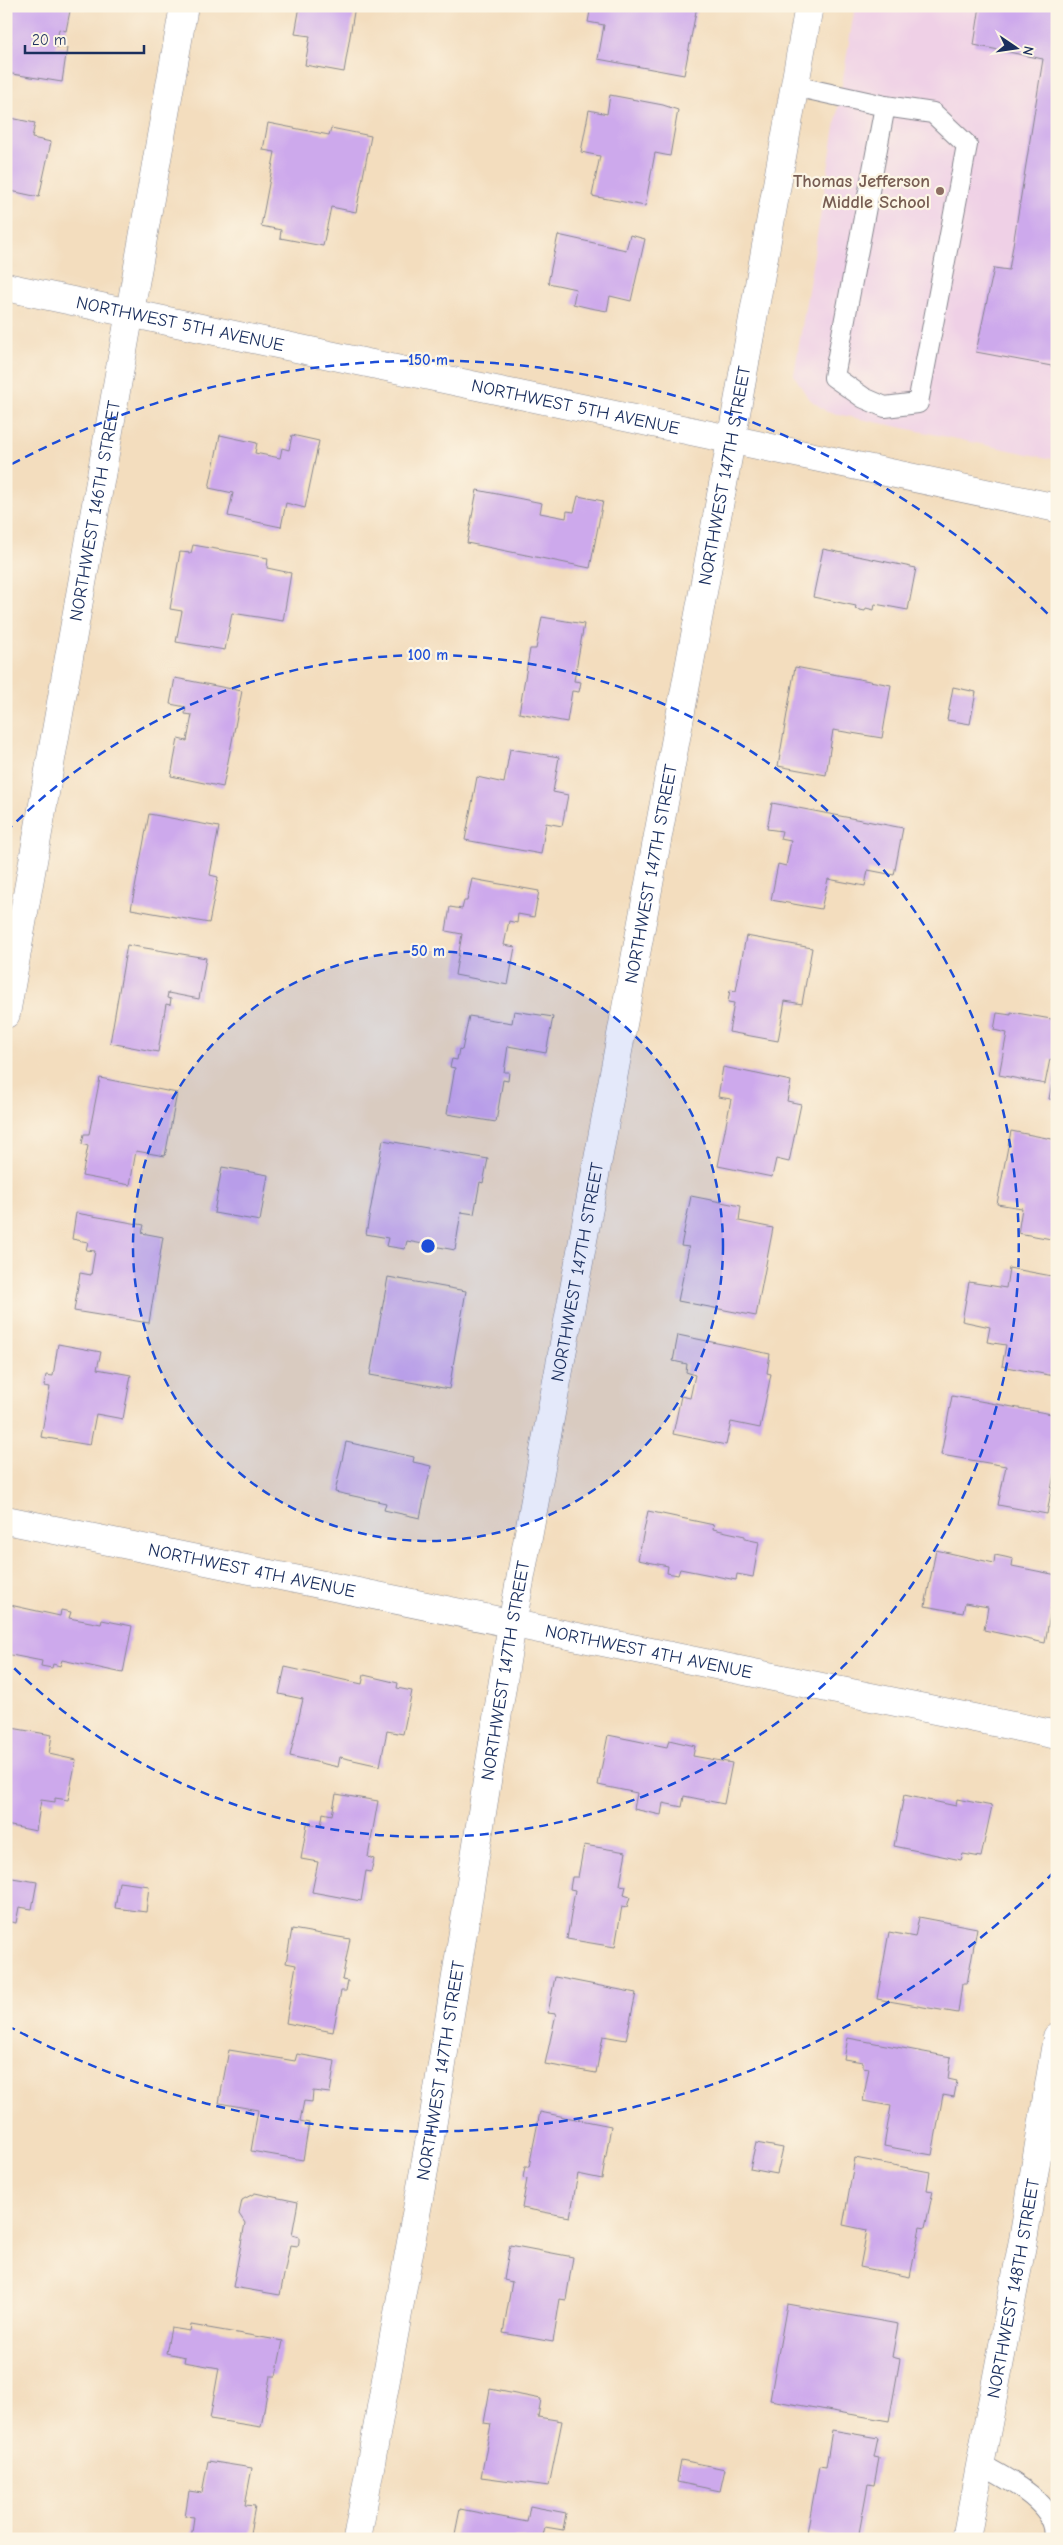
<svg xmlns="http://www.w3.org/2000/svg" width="1063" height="2545" viewBox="0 0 1063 2545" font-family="'Comic Neue',sans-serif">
	<rect width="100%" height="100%" fill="#fcf5e5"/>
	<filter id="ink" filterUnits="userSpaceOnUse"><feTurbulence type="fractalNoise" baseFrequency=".02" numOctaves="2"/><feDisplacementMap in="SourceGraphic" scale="10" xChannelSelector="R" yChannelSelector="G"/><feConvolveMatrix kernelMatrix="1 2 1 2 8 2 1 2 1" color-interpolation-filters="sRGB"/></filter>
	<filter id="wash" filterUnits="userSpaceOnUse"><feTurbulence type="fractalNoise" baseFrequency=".0096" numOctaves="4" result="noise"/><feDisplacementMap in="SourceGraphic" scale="20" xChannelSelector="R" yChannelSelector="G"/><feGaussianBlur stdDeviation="1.12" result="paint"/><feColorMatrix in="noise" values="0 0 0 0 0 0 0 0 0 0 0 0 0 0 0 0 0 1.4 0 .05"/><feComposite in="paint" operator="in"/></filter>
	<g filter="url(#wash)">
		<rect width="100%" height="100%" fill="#f3ddbe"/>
		<path fill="#efd0e6" d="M855,6h202v454l-230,-48 -19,-14 -14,-23z"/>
		<g id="blocks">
			<path fill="#cda9ec" d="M6,6h65l-5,25 -7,-2 -3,18 11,1 -5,34 -56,-9 5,-32h-5z
				M300,6h55l-11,66 -39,-7 5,-29 -15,-2z
				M591,6h106l-13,69 -86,-16 6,-34 -16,-3z
				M980,6h77v361l-81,-15 18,-84 15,2 34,-211 -69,-14z
				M610,95l53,10 15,5 -8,46 -15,-3 -10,53 -53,-10 8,-40 -19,-4 8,-42 18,4z
				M6,117l29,6 -3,15 19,4 -12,55 -33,-7z
				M268,123l61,12 2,-7 40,8 -15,76 -25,-5 -8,39 -43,-8 1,-8 -20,-4 14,-74 -12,-2z
				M558,235l68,15 4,-15 15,4 -14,62 -21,-5 -3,15 -17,-3 -17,-4 3,-15 -28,-6z
				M220,435l37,8 -2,10 25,5 2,-10 7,2 3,-15 27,6 -14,67 -19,-5 -5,24 -53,-11 5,-23 -24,-5z
				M477,490l65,13 -2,10 26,5 1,-7 7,1 4,-16 25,5 -13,67 -123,-25z
				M193,545l75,13 -1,10 24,5 -8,48 -51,-8 -7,37 -49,-8 6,-31 -12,-2 10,-57 11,1z
				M823,549l93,19 -8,42 -33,-6 -1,6 -8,-2 -1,3 -10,-2 1,-3 -43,-9z
				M542,617l42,7 -10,57 7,1 -2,10 -7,-1 -5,31 -48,-9 11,-64h6z
				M795,667l96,18 -9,53 -49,-8 -7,45 -48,-9z
				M175,678l67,13 -19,96 -52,-11 7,-37 9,2 5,-26 -7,-1 1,-7 -16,-3z
				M953,687l23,5 -6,32 -23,-4z
				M510,749l49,8 -6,35 15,3 -6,31 -16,-3 -5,31 -76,-14 12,-63 27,6z
				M772,803l131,25 -9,47 -26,-5 -3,16 -37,-7 -7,30 -50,-9 7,-36 8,2 5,-25 -11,-2 2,-8 -15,-2z
				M149,814l70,13 -9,48 8,2 -9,46 -78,-14z
				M472,879l67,12 -5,26 -16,-3 -1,9 -8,-2 -5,24 11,2 -7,38 -53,-10 7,-41 -16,-3 4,-24 12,2 2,-8h3z
				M746,936l66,12 -10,56 -17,-3 -7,40 -49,-9 5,-29 -6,-1 2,-12 6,1z
				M127,945l79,13 -7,41 -31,-6 -1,5 4,1 -1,6 -4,-1 -8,48 -48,-9z
				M514,1011l39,6 -7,36 -38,-7 -4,26h5l-1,9 -5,-1 -7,42 -49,-8 8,-46 -5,-1 2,-8 5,1 2,-11 3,1 7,-34 43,7z
				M1011,1012l46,8v41l-7,-2 -5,25 -46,-9 8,-42 -13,-3 3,-17 14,2z
				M1056,1061h1v39l-8,-1z
				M723,1067l68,14 -4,20 14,3 -12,58 -13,-3 -4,18 -54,-11 13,-67 -13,-2z
				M100,1078l77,15 -12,63 -29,-5 -6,34 -48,-9 6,-30 -6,-2 2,-10h5z
				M1011,1131l46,9v100l-39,-7 4,-25 -25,-4z
				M383,1140l105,19 -5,24 -3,-1 -6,32 -13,-2 -6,38 -48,-9 -2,8 -19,-3 2,-8 -22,-4z
				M222,1167l46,8 -8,46 -46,-8z
				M691,1196l50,10 -2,15 34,7 -17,88 -78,-15 11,-54 -8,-1z
				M76,1213l68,12 -2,8 21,4 -14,86 -75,-12 6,-38 11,2 4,-24 -9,-1 2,-8 -16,-3z
				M1009,1268l48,9v89l-3,10 -52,-10 4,-21 -19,-3 3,-15 -28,-6 7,-39 37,6z
				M388,1277l78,14 -17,98 -79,-14z
				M678,1335l92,19 -3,19 4,1 -11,54 -29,-6 -5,23 -53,-11 8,-38 9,2 5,-23 -9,-3 1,-8 -14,-3z
				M58,1344l43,8 -4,17 34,6 -8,44 -27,-5 -6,31 -49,-8 9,-50 -6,-1 1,-6 1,-5 7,1z
				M952,1396l105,19v59h-3l-7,40 -49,-9 8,-39 -65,-11z
				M346,1442l68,15 -1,5 18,4 -11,52 -36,-8 2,-7 -51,-11z
				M648,1511l66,14 -1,4 32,7v3l14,3 -6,35 -16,-3 -1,6 -56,-11 -2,6 -11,-2 1,-7 -30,-6z
				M936,1550l58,13 1,-8 10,2 8,2 -1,7 45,9 -12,68 -61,-13 4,-23 -23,-4 -2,10 -38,-7z
				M10,1605l50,11 1,-6 10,2 -2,6 32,6 1,-4 30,6 -9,47 -61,-13 -2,6 -7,-2 -1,4 -11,-2 1,-5 -36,-7v-32z
				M285,1667l77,17 2,-9 34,8 -1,5 15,3 -9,43 -16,-3 -7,35 -40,-9 -2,10 -48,-11 13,-57 -24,-5z
				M6,1727l46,8 -3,19 27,6 -8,40 -13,-2v4l-14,-2 -5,31 -30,-6z
				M608,1735l59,12 2,-7 26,6 -2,10 39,7 -8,41 -40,-8 -2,11 -19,-4 -2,12 -27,-6 3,-16 -39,-8z
				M336,1794l42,7 -10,56 6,2 -3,13 -5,-1 -5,30 -49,-9 6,-30 -17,-3 6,-35 14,2 2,-13 9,2z
				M904,1795l52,11 1,-7 35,7 -11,51 -18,-3 -2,6 -67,-14z
				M584,1845l42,7 -6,33 6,1 -2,9 6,2 -3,10 -5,-1 -7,41 -48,-8 8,-49 -5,-1 2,-12h6z
				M6,1877l31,5 -5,27 -13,-2 -3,16 -10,-2z
				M119,1882l30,4 -3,26 -31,-4z
				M919,1917l58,11 -10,56h-5l-4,29 -81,-14 12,-67 26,5z
				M292,1929l58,10 -8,41 6,1 -2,10h-5l-8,41 -47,-9 10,-58 -10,-2z
				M555,1977l81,16 -10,47 -23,-4 -7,37 -51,-9 11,-50 -8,-1z
				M848,2038l103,19 -3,22 9,2 -3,16 -11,-2 -11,60 -48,-9 7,-40 -28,-5 6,-33 -6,-1v-5l-19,-3z
				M229,2050l66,11 2,-7 38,7 -5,32 -17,-2 -1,11 -8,-1 -4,20 9,2 -6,37 -52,-9 7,-41 -39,-7z
				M540,2112l71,14 -9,53 -24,-5 -8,43 -48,-9 5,-29 -4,-1 1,-6 1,-5h4z
				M756,2143l27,5 -6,26 -27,-5z
				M855,2158l75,14 -3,18 6,1 -8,37 -5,-1 -10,50 -50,-10 7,-37 -24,-5z
				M255,2193l43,9 -6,33 7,2v5l-1,4 -8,-1 -10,50 -47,-8 12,-64 -6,-9 3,-14z
				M510,2245l63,12 -7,43 -6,-1 -7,43 -50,-9 9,-51 -8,-2z
				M787,2304l111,20 -6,33 8,2 -11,62 -119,-21z
				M191,2325l92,16 -7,35h-6l-9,51 -51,-8 9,-51 -35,-6 1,-5 -19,-4 5,-25 19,3z
				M490,2389l51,10 -3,18 24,4 -13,65 -68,-9 10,-53 -7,-1z
				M832,2430l46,8 -4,19 5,1 -5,27 -6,-1 -10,55h-19l-32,-6 12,-67 7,1z
				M681,2460l44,9 -5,22 -43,-9z
				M208,2461l44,7 -7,37 10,1 -6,33h-58l3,-22 -9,-1 4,-25 13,2z
				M530,2506l36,7 -3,17 -18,-3 -3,12h-88l6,-30 67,13z"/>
		</g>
	</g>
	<g filter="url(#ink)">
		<use href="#blocks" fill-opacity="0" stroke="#87868e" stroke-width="1"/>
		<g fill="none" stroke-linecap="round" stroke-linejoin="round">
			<g stroke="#87868e" stroke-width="22">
				<path id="lane" d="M794,86l91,20 48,7 34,32 -49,258 -33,4 -21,-9 -30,-21 51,-271
					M980,2464c24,13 81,41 74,75"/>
			</g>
			<g stroke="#87868e" stroke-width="29">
				<g id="street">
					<path id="s1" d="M6,287l1051,221"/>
					<path id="s2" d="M6,1014l178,-1008"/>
					<path id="s3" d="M6,1520l1051,215"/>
					<path id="s4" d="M357,2539l76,-418 79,-497 219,-1183 78,-435"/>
					<path id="s5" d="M966,2539l57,-299 34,-203"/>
				</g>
			</g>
			<use href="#lane" stroke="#fff" stroke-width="20"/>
			<use href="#street" stroke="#fff" stroke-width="28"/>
		</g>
	</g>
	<circle cx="428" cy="1246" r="295" fill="#1d4ed8" fill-opacity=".12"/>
	<g fill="none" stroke="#1d4ed8" stroke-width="2.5" stroke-dasharray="9 6">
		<circle cx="428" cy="1246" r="295"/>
		<path d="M6 832A591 591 0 1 1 6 1660"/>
		<path d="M1054 1872A886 886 0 0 1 12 2028M12 464A886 886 0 0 1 1054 620"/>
	</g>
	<circle fill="#8d6e63" stroke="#fcf5e5" stroke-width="2" cx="940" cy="191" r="5"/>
	<g text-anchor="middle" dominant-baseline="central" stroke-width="4.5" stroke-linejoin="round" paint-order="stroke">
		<g font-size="18" font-weight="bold" fill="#785e54" stroke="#fcf5e5" text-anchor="end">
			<text x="930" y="181">Thomas Jefferson<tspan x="930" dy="21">Middle School</tspan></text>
		</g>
		<g font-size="18" fill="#1b2f5e" stroke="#fcf5e5">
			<text stroke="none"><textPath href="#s1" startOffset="178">NORTHWEST 5TH AVENUE</textPath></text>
			<text stroke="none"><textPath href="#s1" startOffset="582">NORTHWEST 5TH AVENUE</textPath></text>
			<text stroke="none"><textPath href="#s4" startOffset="2096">NORTHWEST 147TH STREET</textPath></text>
			<text stroke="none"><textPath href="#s2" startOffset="511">NORTHWEST 146TH STREET</textPath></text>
			<text stroke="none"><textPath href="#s4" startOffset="1691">NORTHWEST 147TH STREET</textPath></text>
			<text stroke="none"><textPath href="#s4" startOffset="1286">NORTHWEST 147TH STREET</textPath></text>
			<text stroke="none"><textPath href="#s3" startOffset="251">NORTHWEST 4TH AVENUE</textPath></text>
			<text stroke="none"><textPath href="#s3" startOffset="656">NORTHWEST 4TH AVENUE</textPath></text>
			<text stroke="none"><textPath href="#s4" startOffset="881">NORTHWEST 147TH STREET</textPath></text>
			<text stroke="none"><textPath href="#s4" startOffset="476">NORTHWEST 147TH STREET</textPath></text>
			<text stroke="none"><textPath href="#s5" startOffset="255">NORTHWEST 148TH STREET</textPath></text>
		</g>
	</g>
	<circle cx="428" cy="1246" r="8" fill="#1d4ed8" stroke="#fcf5e5" stroke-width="2.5"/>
	<g font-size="15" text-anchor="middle" font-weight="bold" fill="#1d4ed8" stroke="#fcf5e5" stroke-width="4.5" stroke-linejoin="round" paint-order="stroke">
		<text x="428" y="365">150 m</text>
		<text x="428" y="660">100 m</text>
		<text x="428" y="956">50 m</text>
	</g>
	<rect width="1063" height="2545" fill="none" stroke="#fcf5e5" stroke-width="25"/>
	<g transform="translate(1016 48) rotate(103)" stroke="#fcf5e5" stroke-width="4" paint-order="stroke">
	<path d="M0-4L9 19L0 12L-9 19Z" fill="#1b2f5e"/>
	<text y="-8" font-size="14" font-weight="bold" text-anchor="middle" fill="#1b2f5e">N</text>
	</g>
	<path d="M25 45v8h119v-8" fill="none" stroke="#1b2f5e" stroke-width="2.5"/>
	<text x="32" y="45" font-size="15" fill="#1b2f5e" stroke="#fcf5e5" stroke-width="4" paint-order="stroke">20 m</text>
</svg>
